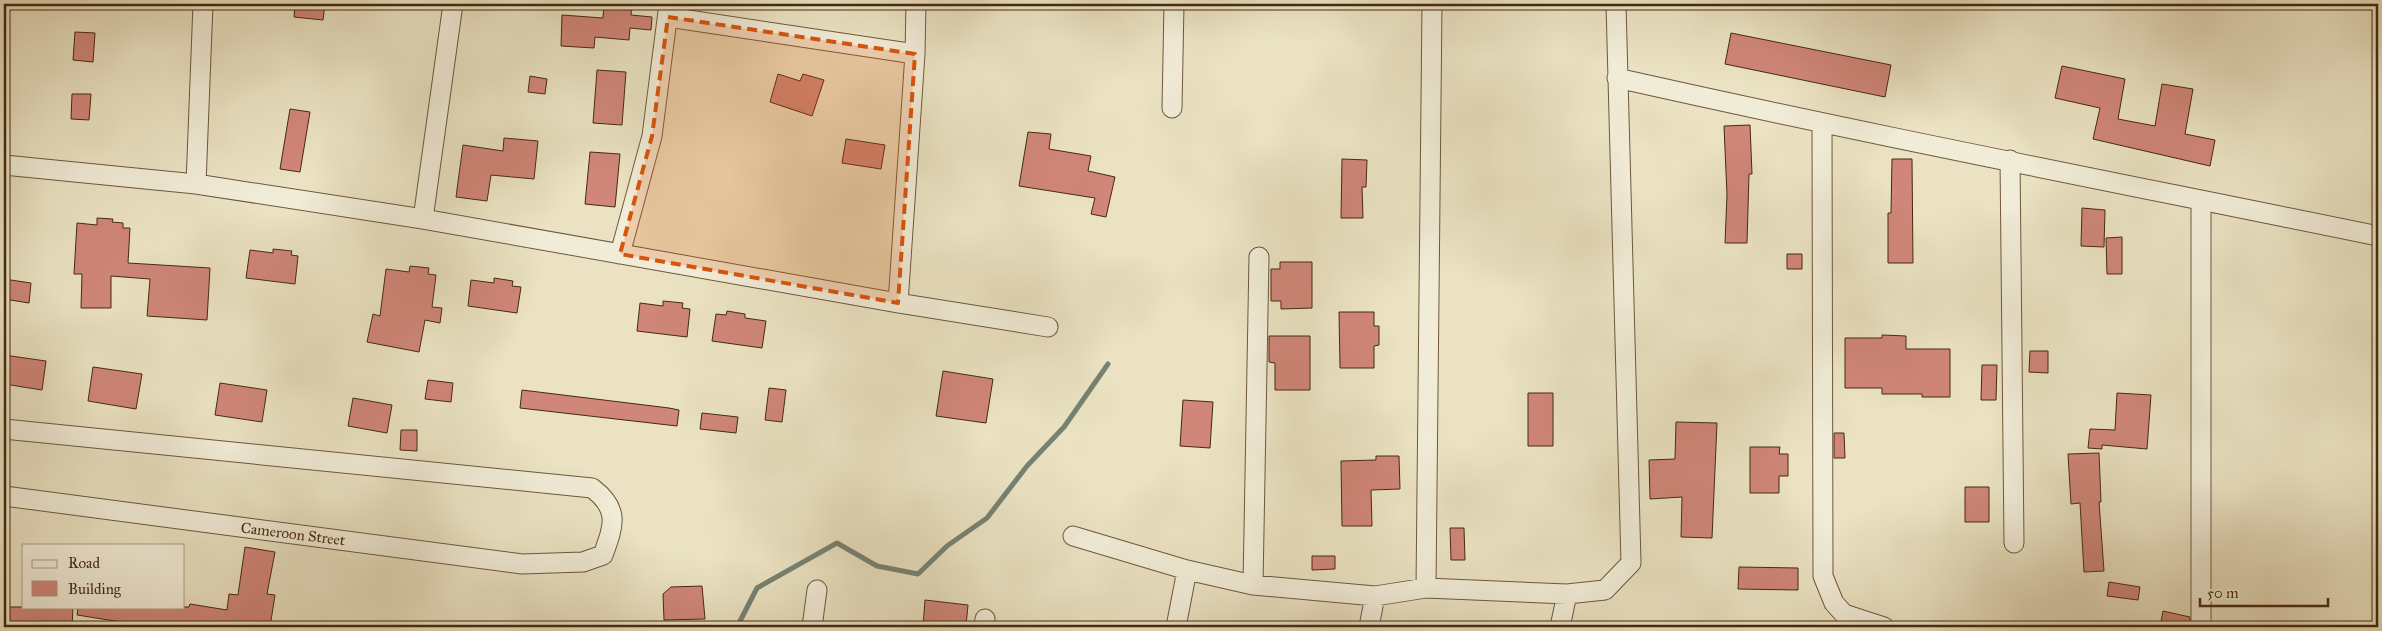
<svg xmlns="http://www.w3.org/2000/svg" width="2382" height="631" viewBox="0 0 2382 631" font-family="'IM FELL Great Primer',serif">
	<rect width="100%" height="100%" fill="#eae2c2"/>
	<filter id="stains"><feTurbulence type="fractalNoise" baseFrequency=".004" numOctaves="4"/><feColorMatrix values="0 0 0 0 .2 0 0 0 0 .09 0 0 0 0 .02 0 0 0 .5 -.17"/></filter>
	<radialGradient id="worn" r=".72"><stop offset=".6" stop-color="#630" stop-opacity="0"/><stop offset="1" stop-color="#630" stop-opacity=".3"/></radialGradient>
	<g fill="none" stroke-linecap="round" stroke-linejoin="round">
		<path stroke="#768273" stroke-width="5" d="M737,627l20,-39 80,-45 40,23 41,8 29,-28 40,-28 40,-52 37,-39 44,-63"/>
	</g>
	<path fill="#d08678" stroke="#442a0e" d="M295,4h30l-2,16 -29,-3z
		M604,4h28l-1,11 21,2 -1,13 -21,-2 -1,12 -34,-3 -1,11 -33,-2 1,-31 41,3z
		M75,32l20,1 -2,29 -20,-2z
		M1731,33l160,32 -6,32 -160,-33z
		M2062,66l63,13 -7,40 37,7 7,-42 31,5 -8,45 30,6 -5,26 -117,-27 7,-31 -45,-10z
		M597,70l29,2 -4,53 -29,-2z
		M778,74l22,7 3,-7 21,6 -12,36 -42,-14z
		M530,76l17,3 -2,15 -17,-2z
		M72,94h19l-2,26 -18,-1z
		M290,109l20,3 -10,60 -20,-3z
		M1750,125l2,49h-3l-2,69h-22l2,-48 -3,-69z
		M1028,132l23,2 -2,15 42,7 -3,15 27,6 -9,40 -15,-3 4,-16 -76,-12z
		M504,138l34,3 -4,38 -43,-4 -4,26 -31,-4 7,-52 40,6z
		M846,139l39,6 -4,24 -39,-6z
		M590,152l30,2 -5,53 -30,-3z
		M1342,159l25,1 -1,27h-4l1,31h-22z
		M1892,159h20l1,104h-25v-50h3z
		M2082,208l23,2 -1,37 -23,-1z
		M97,218l16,1 -1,3 11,1v5h7l-2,35 82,5 -3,52 -60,-4 3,-37 -39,-3v32h-30l1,-34h-8l3,-51 20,2z
		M2122,237v37h-15l-1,-36z
		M273,249l19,2 -1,4 7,1 -3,28 -49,-6 4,-28 23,3z
		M1787,254h15v15h-15z
		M1280,262h32v46l-31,1v-8h-10v-32h9z
		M410,266l19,2 -1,6 8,1 -4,32 10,1 -2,15 -15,-3 -6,32 -52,-10 6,-28 7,2 6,-47 23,3z
		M494,278l19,3 -1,5 9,1 -4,26 -49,-7 3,-26 23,3z
		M4,279l27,4 -2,20 -25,-4z
		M663,301l20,2 -1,5 8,1 -3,28 -50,-6 3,-28 23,3z
		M727,311l18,3v4l21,3 -4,27 -50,-7 4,-27 10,1z
		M1339,312h35v14h5v19l-5,1v22h-34z
		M1882,335l24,1v13h44v48h-28v-3h-40v-6h-37v-50h37z
		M1269,336h41v54h-35v-27l-6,-1z
		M2030,351h18v22l-19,-1z
		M4,355l42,6 -4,29 -38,-6z
		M1982,365h15l-1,35h-15z
		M93,367l49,7 -6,35 -48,-8z
		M943,371l50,8 -7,44 -50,-7z
		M428,380l25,3 -2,19 -26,-3z
		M220,383l47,7 -5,32 -47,-7z
		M769,388l17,2 -4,32 -17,-2z
		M522,390l147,18 10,2 -2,16 -157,-18z
		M1528,393h25v53h-25z
		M2117,393l34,2 -4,54 -45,-4v4l-14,-1 2,-19 25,1z
		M353,398l39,7 -5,28 -39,-7z
		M1183,400l30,2 -3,46 -30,-2z
		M702,413l36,4 -2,16 -36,-4z
		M1676,422l41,1 -5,115 -31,-1 1,-40 -32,2 -1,-39 26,-1z
		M401,430h16v21l-17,-1z
		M1834,433h10l1,25h-11z
		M1750,447h30l-1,7h9v22h-9v17h-29z
		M2099,453l2,49h-2l5,69 -20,1 -4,-69 -9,1 -3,-50z
		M1376,456h23l1,33 -29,1 1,36h-30l-1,-65 35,-1z
		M1965,487h24v35h-24z
		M1450,528h14l1,32h-14z
		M245,547l30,5 -8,42 8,1 -5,32h-117l-76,-12 1,-8h111l1,-3 37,6 2,-16 9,1z
		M1312,556h23v13l-23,1z
		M1739,567l59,1v22l-60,-1z
		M2109,582l31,5 -2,13 -31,-4z
		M702,586l3,33 -41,1 -1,-26 8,-7z
		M925,600l43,5 -2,21 -43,1z
		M4,607h69l-1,20h-68z
		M2163,611l27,6v10h-30z"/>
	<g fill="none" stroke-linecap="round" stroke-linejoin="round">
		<g stroke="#6e583b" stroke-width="21">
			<path id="street" d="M668,17l247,37
				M1617,78c253,57 507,106 761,158
				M1172,108l2,-104
				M1822,124l1,452 11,27 10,11 40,13
				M2010,160l4,383
				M4,165l192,19 227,35 475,84 150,24
				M196,184l7,-180
				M423,219l30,-215
				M620,254l32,-118 17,-132
				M898,303l17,-249 1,-50
				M4,429l588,59c28,21 22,37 11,67l-20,7 -61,2 -518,-68
				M1073,536l114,34 66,15 122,11 51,-8 141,6 38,-4 26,-27 -15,-559
				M1253,585l6,-328
				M1426,588l6,-584
				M812,627l5,-37
				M984,627l1,-8
				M1176,627l11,-57
				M1369,627l6,-31
				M1560,627l7,-33
				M2201,627v-427"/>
		</g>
		<use href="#street" stroke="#f1ecd7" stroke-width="19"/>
	</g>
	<path fill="#d8540c" fill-opacity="0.2" stroke="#d8540c" stroke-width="4" stroke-dasharray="10 6" stroke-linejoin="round" d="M668,17l247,37 -17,249 -278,-49 32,-118z"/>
	<g text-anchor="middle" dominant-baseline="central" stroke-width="4" stroke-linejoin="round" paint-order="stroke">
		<g font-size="15" fill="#442a0e" stroke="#f1ecd7">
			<text transform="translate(293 534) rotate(7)">Cameroon Street</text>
		</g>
	</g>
	<rect width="2382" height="631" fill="none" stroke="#eae2c2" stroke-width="20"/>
	<rect x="5" y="5" width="2372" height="621" fill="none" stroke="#442a0e" stroke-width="2.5"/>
	<rect x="10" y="10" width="2362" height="611" fill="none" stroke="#442a0e"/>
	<rect x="22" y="544" width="162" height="65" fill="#f1ecd7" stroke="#ac9e87"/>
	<rect x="32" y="560" width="25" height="8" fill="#f1ecd7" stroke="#ac9e87"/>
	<text x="68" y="568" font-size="15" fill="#442a0e">Road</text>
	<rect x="32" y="581" width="25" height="15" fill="#d08678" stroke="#ac9e87"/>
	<text x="68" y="594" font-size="15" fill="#442a0e">Building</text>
	<path d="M2200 598v8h128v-8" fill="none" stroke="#442a0e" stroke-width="2.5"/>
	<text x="2207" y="598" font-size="15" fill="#442a0e" stroke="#f1ecd7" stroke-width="4" paint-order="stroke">50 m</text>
	<rect width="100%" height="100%" filter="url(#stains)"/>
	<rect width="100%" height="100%" fill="url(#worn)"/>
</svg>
